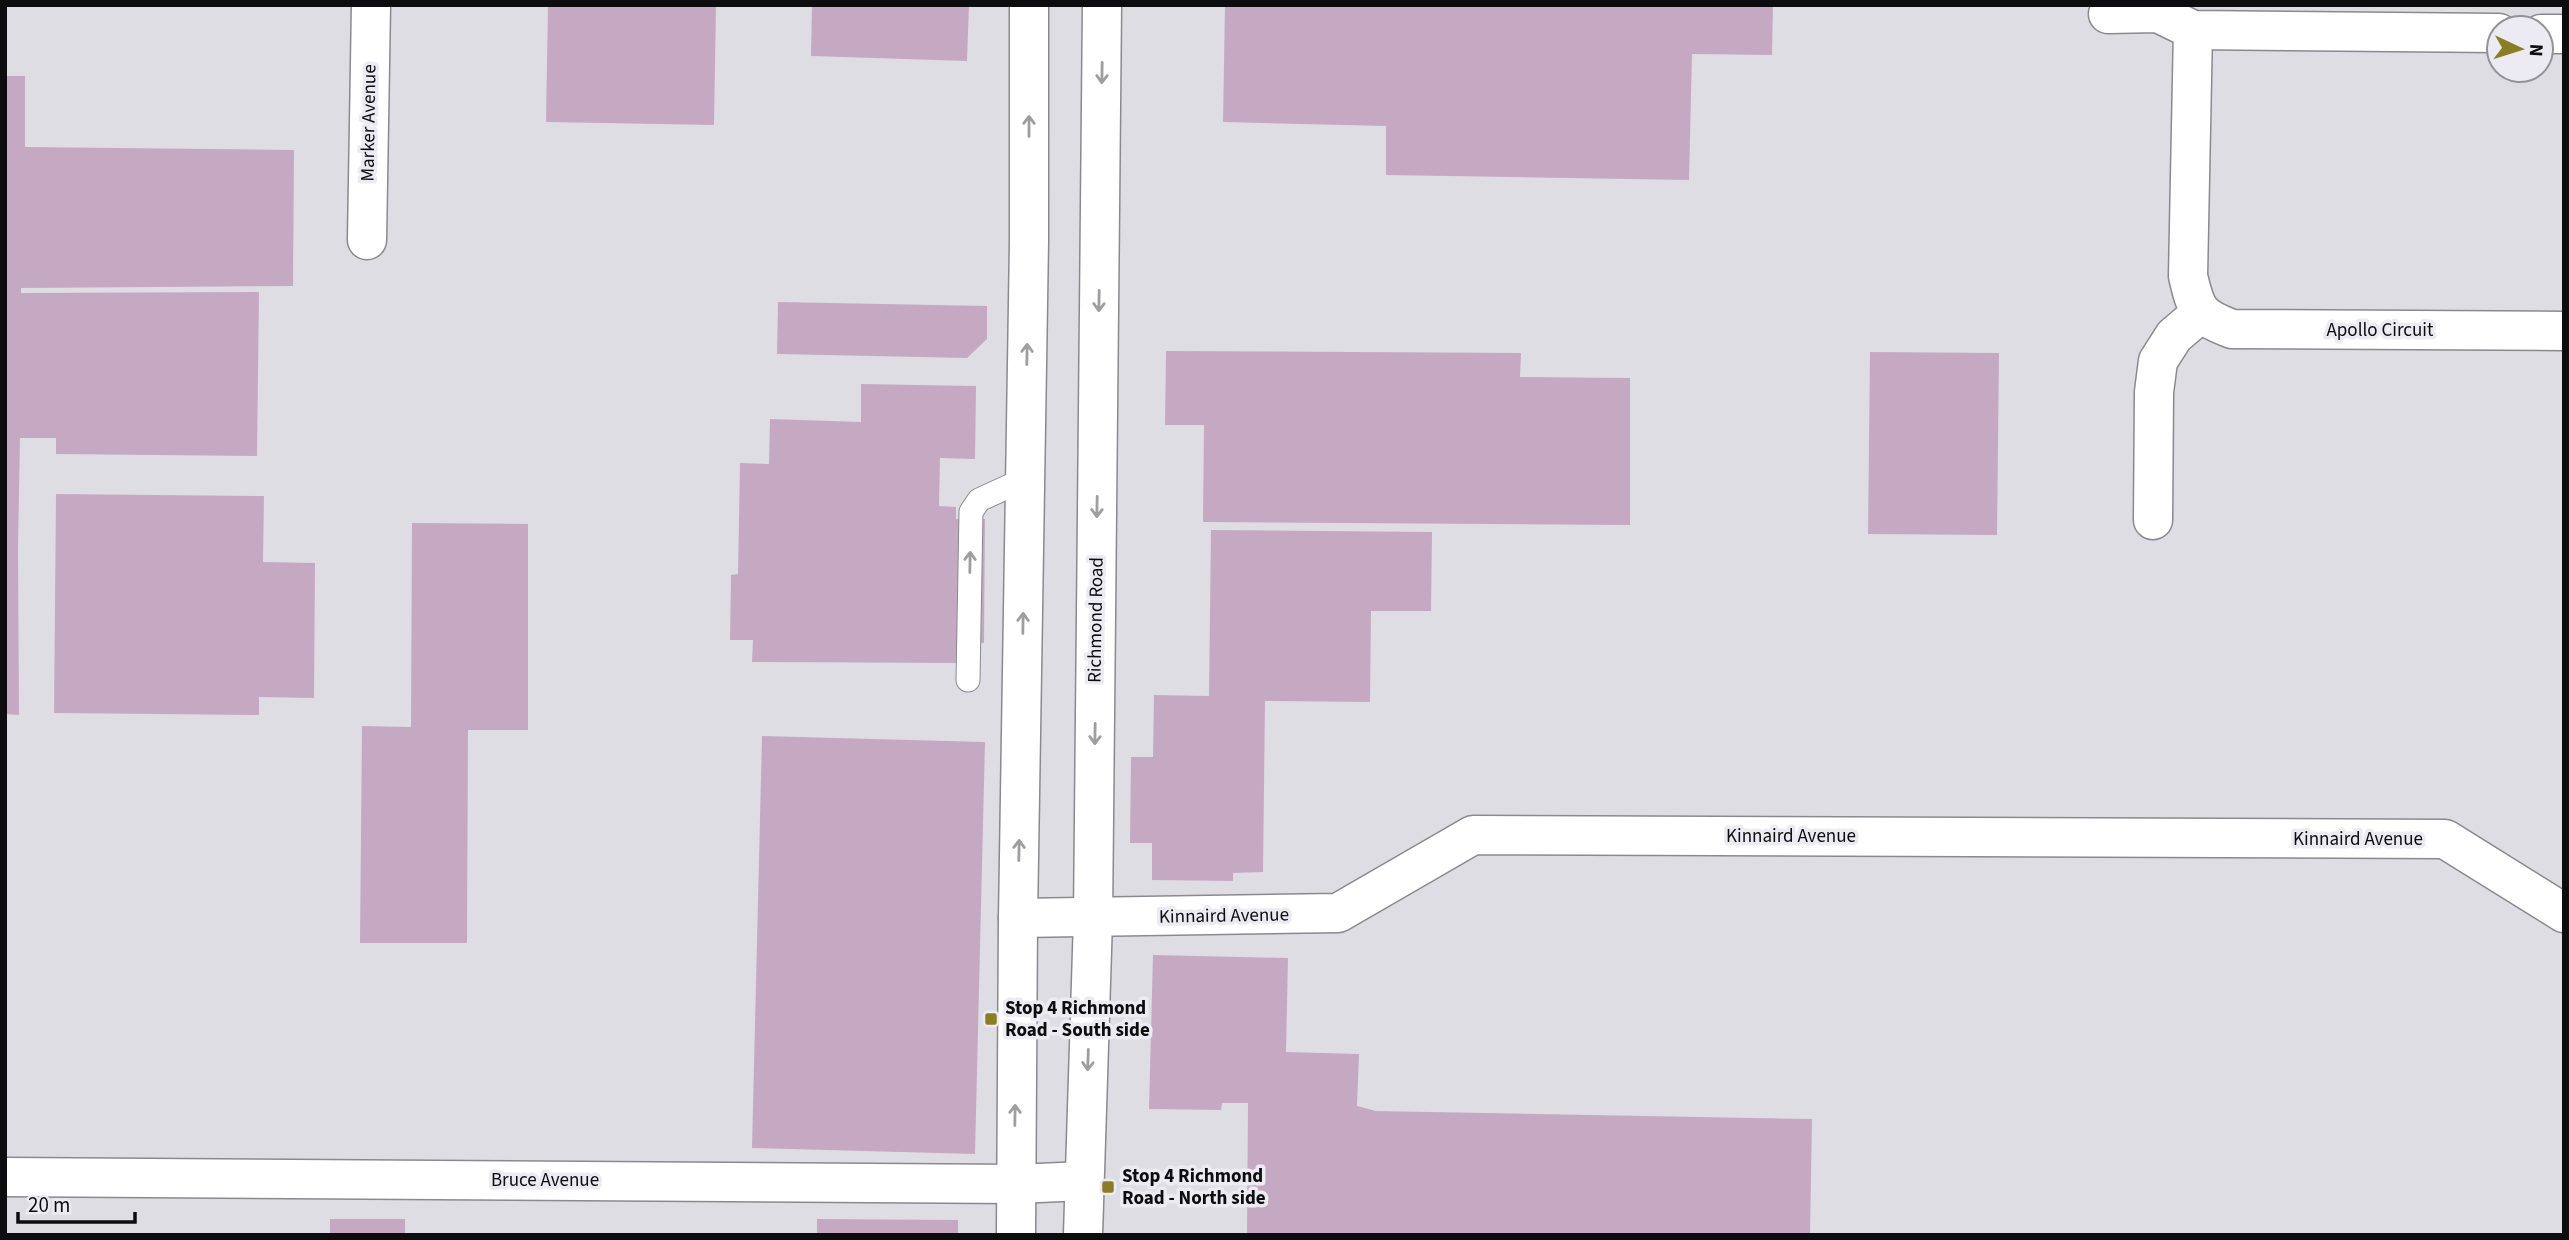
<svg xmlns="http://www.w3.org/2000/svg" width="2569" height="1240" viewBox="0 0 2569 1240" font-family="'Source Sans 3',sans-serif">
	<rect width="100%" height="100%" fill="#dfdde4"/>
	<path fill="#c5a9c3" d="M548,5h168l-2,120 -168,-3z
		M812,5h157l-2,56 -156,-5z
		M1225,5h548l-1,50 -80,-1 -3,126 -303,-5v-49l-163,-4z
		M5,76h20v71l269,3 -1,136 -272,2v5l238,-1 -2,164 -201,-2v-16h-36l-2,109 1,168 -14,-1z
		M778,302l209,4v33l-20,19 -190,-4z
		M1166,351l355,2 -1,24 110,1v147l-427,-3 1,-97h-39z
		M1870,352l129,1 -2,182 -129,-1z
		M861,384l115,2 -1,73 -35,-1 -1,48 17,1v12h29l-1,124 -22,-2 -1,22 -209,-1 1,-22h-23l1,-65 7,-1 2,-111 29,1 1,-45 91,3z
		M56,494l208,2 -1,66 52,1 -1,135 -55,-1v18l-205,-2z
		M412,523l116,1v206h-60l-1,213h-107l2,-217 49,1z
		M1211,530l221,2 -1,79h-60l-1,91 -105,-1 -2,171 -30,1v8l-81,-1v-37h-22l1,-86h22l1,-62 55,1z
		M762,736l223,6 -10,412 -223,-6z
		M1153,955l135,3 -2,94 73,2 -2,52 19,5 436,8 -2,116h-563l1,-132h-26l-1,7 -72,-1z
		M330,1219h75v16h-75z
		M817,1219l141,1v15h-141z"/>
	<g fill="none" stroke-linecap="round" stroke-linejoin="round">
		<g stroke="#8a898f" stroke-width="25">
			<path id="lane" d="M968,680l3,-168 8,-12 46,-21"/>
		</g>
		<g stroke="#8a898f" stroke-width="41">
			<path id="street" d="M2108,14l50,-1 35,17 306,3
				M2193,30l-5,246c8,34 10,40 44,53l332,2
				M2541,34h23
				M367,240l4,-235
				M2153,520l1,-128 4,-31 16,-25 27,-23
				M1018,918l320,-5 135,-78 972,4 119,74
				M5,1177l1010,7 69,-3"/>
		</g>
		<g stroke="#8a898f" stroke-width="41">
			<path id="secondary" d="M1016,1235l2,-317 11,-677v-236
				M1083,1235l10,-316 9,-914"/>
		</g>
		<use href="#lane" stroke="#fff" stroke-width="23"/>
		<use href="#street" stroke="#fff" stroke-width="38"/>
		<use href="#secondary" stroke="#fff" stroke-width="38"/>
	</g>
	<defs><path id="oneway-shaft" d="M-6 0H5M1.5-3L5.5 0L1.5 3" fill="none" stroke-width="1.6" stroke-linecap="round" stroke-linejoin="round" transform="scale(1.75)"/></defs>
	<g stroke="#9e9e9f">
		<use href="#oneway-shaft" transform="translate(1102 73) rotate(91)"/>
		<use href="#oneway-shaft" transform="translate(1029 126) rotate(-90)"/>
		<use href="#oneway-shaft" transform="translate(1099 301) rotate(91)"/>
		<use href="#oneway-shaft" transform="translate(1027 354) rotate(-89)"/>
		<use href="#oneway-shaft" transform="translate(1097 507) rotate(91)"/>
		<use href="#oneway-shaft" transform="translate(970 562) rotate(-89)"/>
		<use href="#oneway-shaft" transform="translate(1023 623) rotate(-89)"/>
		<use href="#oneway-shaft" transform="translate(1095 734) rotate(91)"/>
		<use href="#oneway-shaft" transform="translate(1019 850) rotate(-89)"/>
		<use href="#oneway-shaft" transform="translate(1088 1060) rotate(92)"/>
		<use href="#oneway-shaft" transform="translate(1015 1115) rotate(-89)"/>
	</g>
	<g fill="#8a7d23" stroke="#eceaf2" stroke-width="2.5">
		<rect x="984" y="1012" width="14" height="14" rx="3.5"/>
		<rect x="1101" y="1180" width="14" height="14" rx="3.5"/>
	</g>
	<g text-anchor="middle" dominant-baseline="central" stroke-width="7" stroke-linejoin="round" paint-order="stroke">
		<g font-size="19" fill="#0d0d0f" stroke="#eceaf2">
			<text transform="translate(369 123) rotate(-89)">Marker Avenue</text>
			<text x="2380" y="330">Apollo Circuit</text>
			<text transform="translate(1096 620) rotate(-89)">Richmond Road</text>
			<text x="1791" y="836">Kinnaird Avenue</text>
			<text x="2358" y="839">Kinnaird Avenue</text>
			<text transform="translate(1224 916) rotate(-1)">Kinnaird Avenue</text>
			<text x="545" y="1180">Bruce Avenue</text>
		</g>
		<g font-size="19" font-weight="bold" fill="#0d0d0f" stroke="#eceaf2" text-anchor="start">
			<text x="1005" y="1008">Stop 4 Richmond<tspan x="1005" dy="22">Road - South side</tspan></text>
			<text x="1122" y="1176">Stop 4 Richmond<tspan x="1122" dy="22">Road - North side</tspan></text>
		</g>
	</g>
	<rect width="2569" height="1240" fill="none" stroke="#0d0d0f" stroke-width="14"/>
	<g transform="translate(2520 49) rotate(94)"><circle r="33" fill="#eceaf2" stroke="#939297" stroke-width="2"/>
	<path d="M0-5L12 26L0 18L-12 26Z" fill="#8a7d23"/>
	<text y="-10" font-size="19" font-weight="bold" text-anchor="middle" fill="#0d0d0f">N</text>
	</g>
	<path d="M18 1212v10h117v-10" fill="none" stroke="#0d0d0f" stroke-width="3.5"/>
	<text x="28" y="1212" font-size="21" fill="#0d0d0f" stroke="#eceaf2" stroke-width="5" paint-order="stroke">20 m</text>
</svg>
